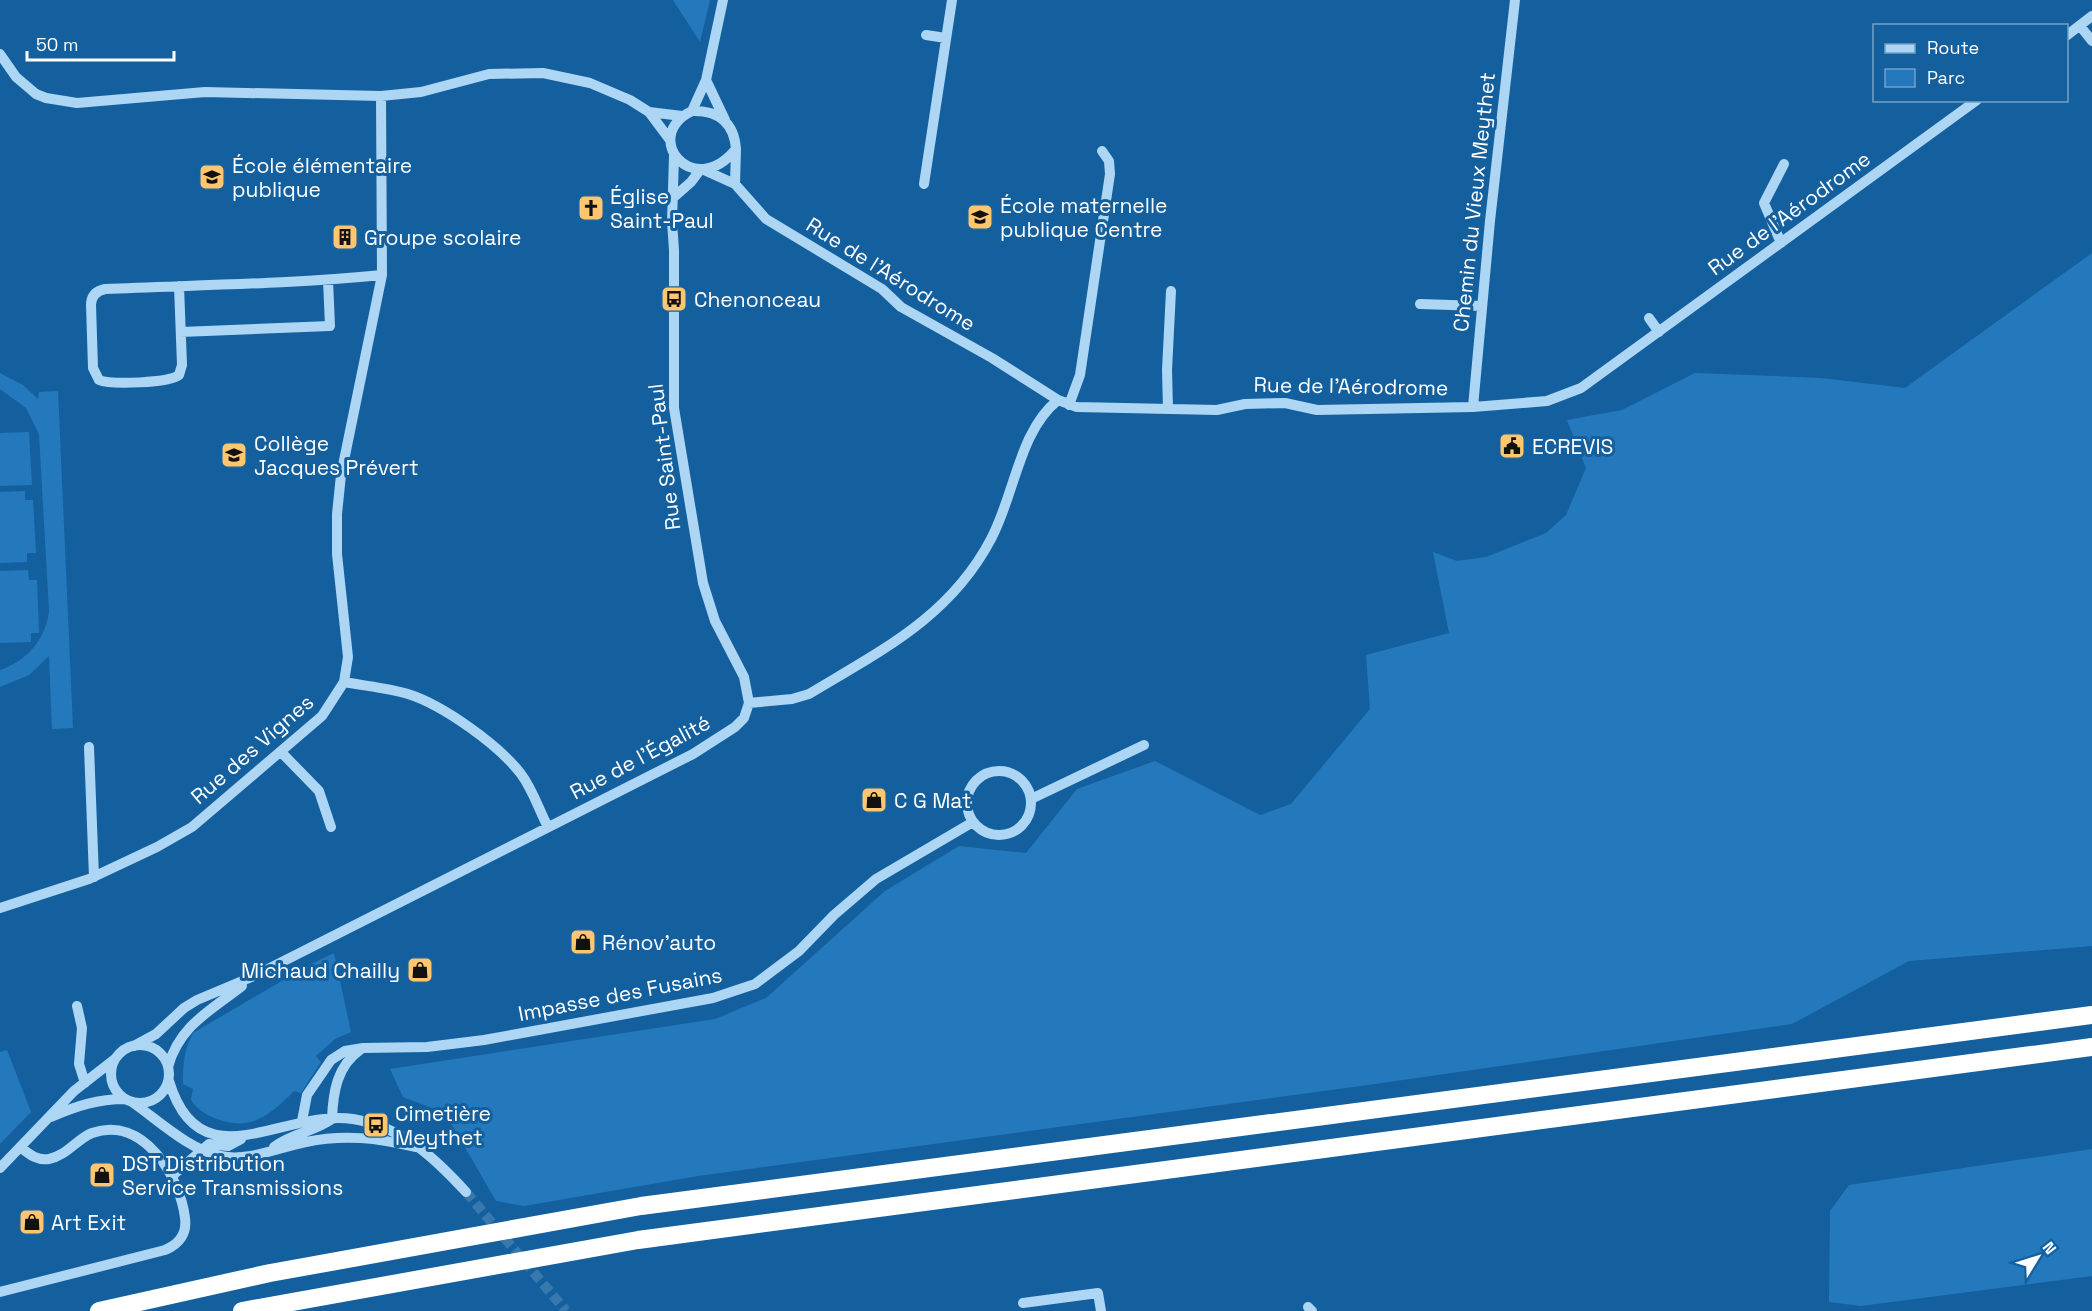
<svg xmlns="http://www.w3.org/2000/svg" width="2092" height="1311" viewBox="0 0 2092 1311" font-family="'Space Grotesk',sans-serif">
	<rect width="100%" height="100%" fill="#14609f"/>
	<path fill="#2479bc" d="M673,0h37l-10,42z
		M2092,253v693l-183,15 -117,63 -424,61 -670,91 -174,30 -28,-5 -51,-88 -42,-16 -13,-28 325,-50 51,-21 119,-107 74,-45 67,7 51,-64 78,-28 105,54 31,-11 79,-95 -4,-54 83,-22 -16,-81 24,9 29,-4 60,-24 20,-18 20,-47 -19,-48 55,-10 73,-37 126,5 84,10z
		M0,373l23,12 15,14 1,-7 19,-1 15,337 -21,1 -3,-73 -20,19 -29,12v-17c27,-9 46,-31 49,-59l-10,-177 -13,-26 -26,-19z
		M29,432l3,53 -32,1v-53z
		M25,491v9h8l3,53h-9v9l-27,1v-71z
		M28,570l1,10h8l2,53h-8v9l-31,1v-72z
		M334,953l17,79 -16,7 -19,17 5,6 -20,31 -7,-2c-26,26 -45,42 -82,26 -8,-4 -18,-10 -21,-18l2,-10 -10,-5c0,-20 1,-34 10,-51l116,-68z
		M7,1050l24,62 -31,32v-92z
		M2092,1149v127l-231,30 -32,-4 1,-91 19,-26z"/>
	<g fill="none" stroke-linecap="round" stroke-linejoin="round">
		<path stroke="#3778ad" stroke-width="10" stroke-dasharray="10 5" stroke-linecap="butt" d="M466,1192l100,119"/>
		<path stroke="#add5f4" stroke-width="10" d="M2080,26l12,15
			M926,35l20,3
			M2066,36l26,-20
			M0,54l16,23 20,17 10,4 31,5 128,-11 176,4 40,-4 68,-18 54,-1 47,10 40,17 19,12 21,28
			M706,80l19,40
			M692,111c27,-1 42,12 44,38 -43,53 -96,-13 -44,-38z
			M692,111l14,-31 17,-80
			M649,112l33,4
			M704,170l31,14 31,35 116,70 19,18 91,51 66,42 19,7 140,3 28,-6 40,-1 32,7 156,-3 74,-6 34,-13 396,-288
			M735,184l1,-35
			M924,184l28,-184
			M674,197l17,-15 9,-12
			M1781,243l-17,-40 20,-39
			M179,286l3,79 -3,10c-10,8 -68,10 -80,5l-6,-12 -2,-63c0,-9 5,-14 14,-16 92,-4 185,-5 277,-14
			M1420,304l62,2
			M1649,318l10,14
			M181,332l149,-6 -2,-46
			M1069,405l11,-30 30,-201 -1,-13 -7,-10
			M1473,407l17,-186 25,-221
			M1168,409l-1,-39 4,-79
			M344,682c21,4 44,6 64,12 35,11 91,51 113,80 12,16 18,36 27,53
			M749,703l43,-4 17,-5c73,-44 141,-77 182,-155 24,-45 28,-108 67,-139
			M89,747l5,130
			M281,752l38,39 12,36
			M967 803a32 32 0 1 1 64 0a32 32 0 1 1-64 0Z
			M1031,799l113,-54
			M0,908l89,-29 68,-32 35,-20 130,-111 22,-34 4,-25 -11,-103v-40l4,-39 41,-200 -1,-179
			M77,1006l5,22 -3,36 6,19
			M111 1074a29 29 0 1 1 58 0a29 29 0 1 1-58 0Z
			M134,1046l22,-12 28,-26 13,-8 57,-24 439,-222 42,-27 9,-9 5,-15 -5,-26 -29,-56 -12,-38 -29,-175v-158l-2,-28 2,-66
			M168,1067c11,-41 42,-56 74,-81
			M169,1081c31,104 115,27 184,38 49,8 81,38 113,73
			M132,1102c26,18 57,48 89,54 27,6 59,-9 85,-14 38,-8 72,-4 109,5
			M51,1117c25,-11 47,-18 74,-18
			M302,1121l5,-26 24,-35 14,-9 18,-3 64,-1 57,-7 229,-42 42,-14 44,-33 35,-36 42,-36 97,-57
			M274,1147c18,-14 40,-15 58,-28 1,-27 5,-53 28,-69
			M0,1168l74,-77 41,-32
			M172,1176l37,-32 19,2 13,-7
			M0,1292l165,-42c15,-6 22,-17 20,-32 -5,-42 -42,-103 -93,-85 -15,6 -26,23 -43,26 -12,2 -20,-5 -29,-12
			M1023,1303l75,-10 3,18
			M1308,1307l4,4"/>
		<path stroke="#fff" stroke-width="18" d="M99,1311l171,-38 371,-67 1451,-191
			M242,1311l396,-71 1454,-193"/>
	</g>
	<defs>
		<g id="school-square" transform="scale(1.35)"><rect x="-9" y="-9" width="18" height="18" rx="4" fill="#ffc670" stroke="#14609f"/><path d="M0-5L7-2L0 1L-7-2ZM-4 1L0 2.5L4 1V4Q0 6-4 4Z" fill="#111"/></g>
		<g id="church-square" transform="scale(1.35)"><rect x="-9" y="-9" width="18" height="18" rx="4" fill="#ffc670" stroke="#14609f"/><path d="M-1.2-6h2.4v3.5h3.3v2.4h-3.3V6h-2.4V-.1h-3.3v-2.4h3.3Z" fill="#111"/></g>
		<g id="building-square" transform="scale(1.35)"><rect x="-9" y="-9" width="18" height="18" rx="4" fill="#ffc670" stroke="#14609f"/><path d="M-4-6H4V6H1V3H-1V6H-4ZM-2.5-4.3h1.7v1.8h-1.7ZM.8-4.3h1.7v1.8H.8ZM-2.5-1h1.7V.8h-1.7ZM.8-1h1.7V.8H.8Z" fill="#111"/></g>
		<g id="bus-square" transform="scale(1.35)"><rect x="-9" y="-9" width="18" height="18" rx="4" fill="#ffc670" stroke="#14609f"/><path d="M-5-6H5V4H4V6H2V4H-2V6H-4V4H-5ZM-3.5-4V0h7V-4ZM-3.5 1.2v1.5H-2V1.2ZM2 1.2v1.5H3.5V1.2Z" fill="#111"/></g>
		<g id="civic-square" transform="scale(1.35)"><rect x="-9" y="-9" width="18" height="18" rx="4" fill="#ffc670" stroke="#14609f"/><path d="M-.6-6.5H3V-4.5H.6V-3L4-1V1h2V6H-6V1h2V-1L-.6-3ZM-1.2 2.5V6h2.4V2.5Z" fill="#111"/></g>
		<g id="shop-square" transform="scale(1.35)"><rect x="-9" y="-9" width="18" height="18" rx="4" fill="#ffc670" stroke="#14609f"/><path d="M-5-2.5h2.3a2.7 3.5 0 0 1 5.4 0H5L5.5 6h-11ZM-1.5-2.5h3a1.5 2.3 0 0 0-3 0Z" fill="#111"/></g>
	</defs>
	<g fill-rule="evenodd">
		<use href="#school-square" x="212" y="177"/>
		<use href="#church-square" x="591" y="208"/>
		<use href="#school-square" x="980" y="217"/>
		<use href="#building-square" x="345" y="237"/>
		<use href="#bus-square" x="674" y="299"/>
		<use href="#civic-square" x="1512" y="446"/>
		<use href="#school-square" x="234" y="455"/>
		<use href="#shop-square" x="874" y="800"/>
		<use href="#shop-square" x="583" y="942"/>
		<use href="#shop-square" x="420" y="970"/>
		<use href="#bus-square" x="376" y="1125"/>
		<use href="#shop-square" x="102" y="1175"/>
		<use href="#shop-square" x="32" y="1222"/>
	</g>
	<g text-anchor="middle" dominant-baseline="central" stroke-width="6" stroke-linejoin="round" paint-order="stroke">
		<g font-size="21" fill="#fff" stroke="#14609f" text-anchor="start">
			<text x="232" y="165">École élémentaire<tspan x="232" dy="24">publique</tspan></text>
			<text x="610" y="196">Église<tspan x="610" dy="24">Saint-Paul</tspan></text>
			<text x="1000" y="205">École maternelle<tspan x="1000" dy="24">publique Centre</tspan></text>
			<text x="364" y="237">Groupe scolaire</text>
			<text x="694" y="299">Chenonceau</text>
			<text x="254" y="443">Collège<tspan x="254" dy="24">Jacques Prévert</tspan></text>
			<text x="1532" y="446">ECREVIS</text>
			<text x="894" y="800">C G Mat</text>
			<text x="602" y="942">Rénov'auto</text>
			<text x="400" y="970" text-anchor="end">Michaud Chailly</text>
			<text x="395" y="1113">Cimetière<tspan x="395" dy="24">Meythet</tspan></text>
			<text x="122" y="1163">DST Distribution<tspan x="122" dy="24">Service Transmissions</tspan></text>
			<text x="51" y="1222">Art Exit</text>
		</g>
		<g font-size="21" fill="#fff" stroke="#14609f">
			<text transform="translate(1474 202) rotate(-84)">Chemin du Vieux Meythet</text>
			<text transform="translate(1789 213) rotate(-36)">Rue de l'Aérodrome</text>
			<text transform="translate(891 274) rotate(32)">Rue de l'Aérodrome</text>
			<text transform="translate(1351 386) rotate(1)">Rue de l'Aérodrome</text>
			<text transform="translate(664 457) rotate(-97)">Rue Saint-Paul</text>
			<text transform="translate(252 749) rotate(-41)">Rue des Vignes</text>
			<text transform="translate(640 757) rotate(-28)">Rue de l'Égalité</text>
			<text transform="translate(620 994) rotate(-11)">Impasse des Fusains</text>
		</g>
	</g>
	<rect x="1873" y="24" width="195" height="78" fill="#14609f" stroke="#72a0c5" stroke-width="1.5"/>
	<rect x="1885" y="44" width="30" height="9" fill="#add5f4" stroke="#72a0c5" stroke-width="1.5"/>
	<text x="1927" y="54" font-size="18" fill="#ffffff">Route</text>
	<rect x="1885" y="69" width="30" height="18" fill="#2479bc" stroke="#72a0c5" stroke-width="1.5"/>
	<text x="1927" y="84" font-size="18" fill="#ffffff">Parc</text>
	<g transform="translate(2038 1257) rotate(52)" stroke="#14609f" stroke-width="4.5" paint-order="stroke">
	<path d="M0-4.5L10 22L0 15L-10 22Z" fill="#ffffff"/>
	<text y="-9" font-size="16" font-weight="bold" text-anchor="middle" fill="#ffffff">N</text>
	</g>
	<path d="M27 51v9h147v-9" fill="none" stroke="#ffffff" stroke-width="3"/>
	<text x="36" y="51" font-size="18" fill="#ffffff" stroke="#14609f" stroke-width="4.5" paint-order="stroke">50 m</text>
</svg>
